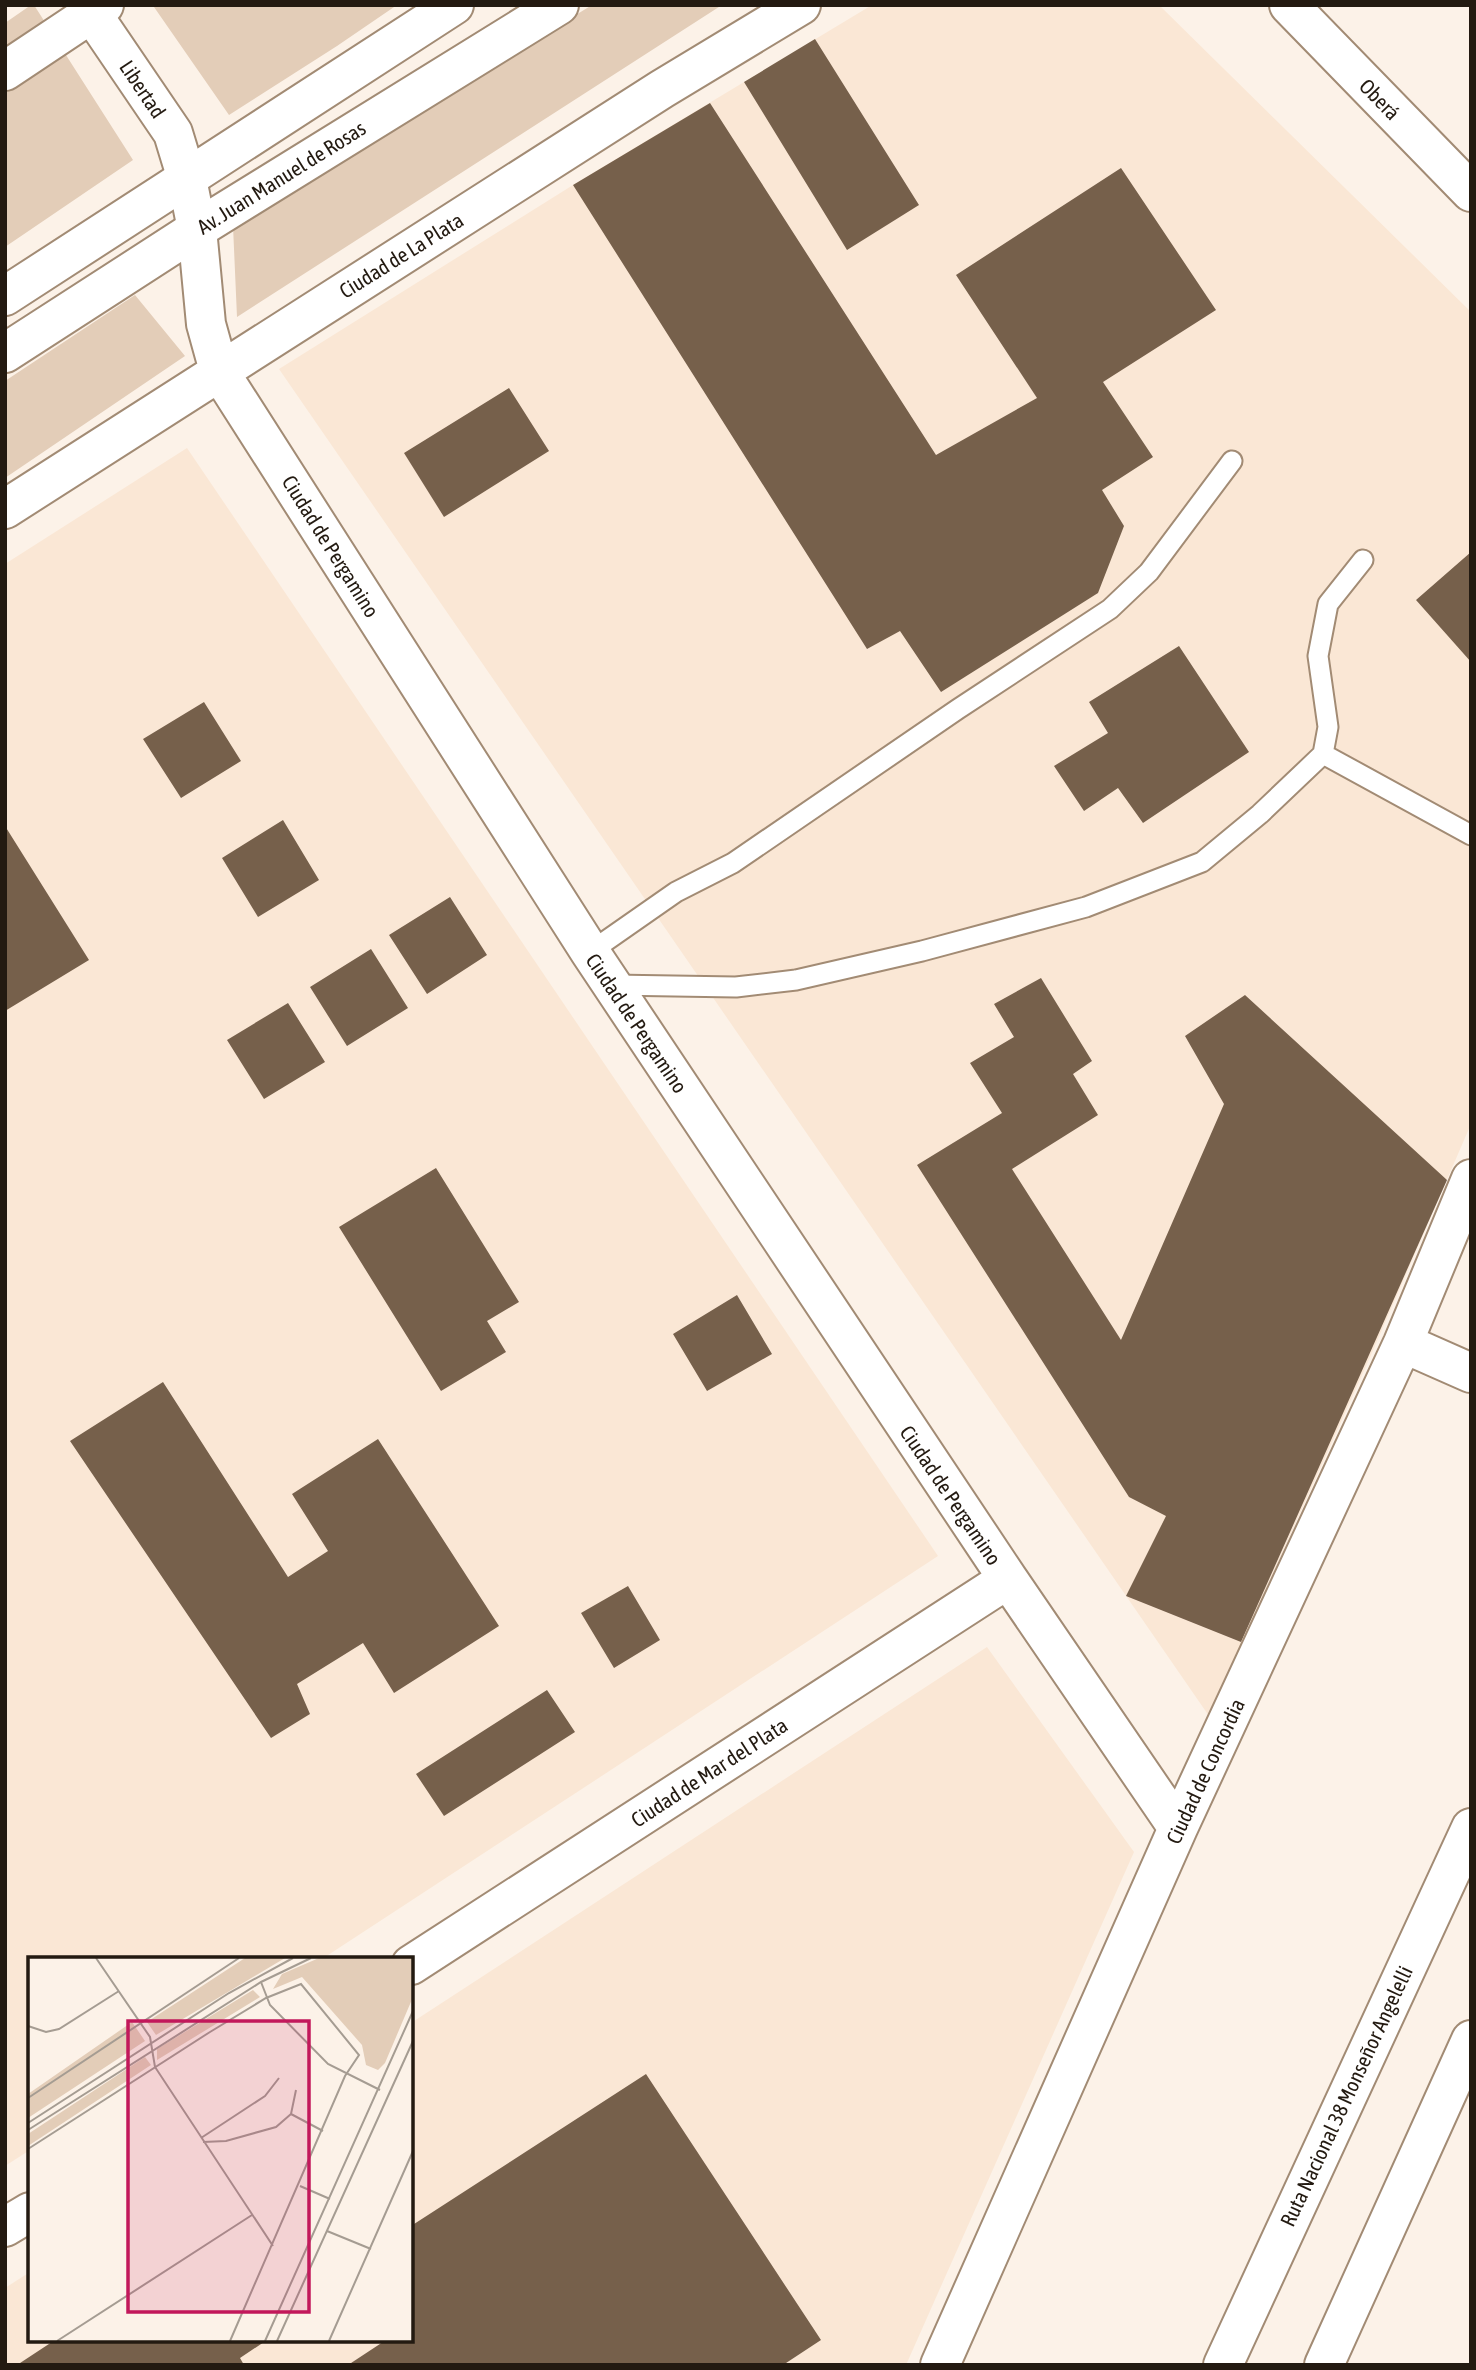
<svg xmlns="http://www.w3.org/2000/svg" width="1476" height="2370" viewBox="0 0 1476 2370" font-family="'Asap Condensed',sans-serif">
	<rect width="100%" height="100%" fill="#fcf2e8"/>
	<path fill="#fae7d5" d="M872,5h287l312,307v812l-100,231 -162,361 -930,-1347 294,-184z
		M187,448l751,1108 -616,403h-292v191l-25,16v-1602z
		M987,1647l147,205 -228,513h-901v-77l25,-16v68h381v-317z"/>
	<path fill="#e3cdb8" d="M31,5h3l99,155 -128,87v-224z
		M157,5h240l-60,41 -108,69 -75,-108z
		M592,5h130l-485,312 -4,-91z
		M135,295l50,61 -180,122v-97z"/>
	<path fill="#76604b" d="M815,39l104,166 -72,45 -103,-168z
		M710,103l226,352 101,-57 -81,-123 165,-107 95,142 -113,72 50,75 -51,33 22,36 -26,67 -157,99 -41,-61 -33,18 -294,-464z
		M509,388l40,63 -105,66 -40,-64z
		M1471,552v110l-55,-62z
		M1179,646l70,106 -106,71 -25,-35 -34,23 -30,-45 54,-33 -19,-31z
		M204,702l37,59 -60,37 -38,-59z
		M283,820l36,60 -61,37 -36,-59z
		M5,826l84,134 -84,51z
		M450,897l37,58 -60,39 -38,-59z
		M371,949l37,59 -61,38 -37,-59z
		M1041,978l51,83 -19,13 25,41 -86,54 109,171 103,-236 -39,-68 60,-41 202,185 -206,462 -115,-46 40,-80 -37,-19 -212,-332 85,-52 -32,-50 44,-26 -20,-33z
		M288,1003l37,59 -61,37 -37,-59z
		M436,1168l83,134 -32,19 19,31 -65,39 -102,-164z
		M737,1295l35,59 -65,37 -34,-57z
		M163,1382l125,195 40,-26 -36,-57 86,-55 121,187 -105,67 -31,-50 -66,41 13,30 -39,24 -201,-297z
		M628,1586l32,54 -46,28 -33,-55z
		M547,1690l28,42 -131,84 -28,-42z
		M646,2074l175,266 -38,25h-435l38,-25h25v-114z
		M55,2340h212l-27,18 4,7h-227z"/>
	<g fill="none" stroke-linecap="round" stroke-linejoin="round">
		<g stroke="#a28b74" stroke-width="23">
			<path id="lane" d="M1323,754l148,81
				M590,952l86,-60 57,-29 225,-154 152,-100 39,-37 83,-111
				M612,985l124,2 60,-7 126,-29 164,-44 116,-45 58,-48 63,-60 5,-27 -10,-71 10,-52 35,-44"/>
		</g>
		<g stroke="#a28b74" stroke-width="42">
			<path id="street" d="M86,5l87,128 14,46 10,50 9,95 13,47 371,581 418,627 170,249
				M1289,5l182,187
				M5,71l99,-66
				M5,509l657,-420 139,-84
				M1403,1343l68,30
				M411,1965l597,-386
				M5,2227l25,-15
				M940,2365l238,-537 225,-485 68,-164"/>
		</g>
		<g stroke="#a28b74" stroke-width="42">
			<path id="secondary" d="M5,296l449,-291
				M5,353l192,-124 362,-224"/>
		</g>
		<g stroke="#a28b74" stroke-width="42">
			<path id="highway" d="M1223,2365l248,-537
				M1324,2365l147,-325"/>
		</g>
		<use href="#lane" stroke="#fff" stroke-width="19"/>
		<use href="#street" stroke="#fff" stroke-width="38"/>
		<use href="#secondary" stroke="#fff" stroke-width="38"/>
		<use href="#highway" stroke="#fff" stroke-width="38"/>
	</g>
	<g text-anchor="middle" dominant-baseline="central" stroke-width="7" stroke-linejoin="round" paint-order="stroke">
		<g font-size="21" fill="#231a11" stroke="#fff">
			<text transform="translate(143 89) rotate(56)">Libertad</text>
			<text transform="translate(1380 99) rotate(46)">Oberá</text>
			<text transform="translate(281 177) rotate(-32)">Av. Juan Manuel de Rosas</text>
			<text transform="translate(401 255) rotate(-32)">Ciudad de La Plata</text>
			<text transform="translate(331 546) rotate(58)">Ciudad de Pergamino</text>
			<text transform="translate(637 1023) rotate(56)">Ciudad de Pergamino</text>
			<text transform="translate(951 1495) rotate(56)">Ciudad de Pergamino</text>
			<text transform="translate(1205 1771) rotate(-65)">Ciudad de Concordia</text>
			<text transform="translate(709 1772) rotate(-33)">Ciudad de Mar del Plata</text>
			<text transform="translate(1346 2096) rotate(-65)">Ruta Nacional 38 Monseñor Angelelli</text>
		</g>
	</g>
	<g transform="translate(28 1957)">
		<rect width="385" height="385" fill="#fcf2e8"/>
		<path d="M217,1h40l-129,77 -9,-13zM291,1h94v39l-28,66 -7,7 -12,-5 -4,-20 -60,-68 -29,12 9,-15zM225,33l7,7 -103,63v-11zM104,65l13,19 -117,77v-24zM117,100l6,8 -123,81v-12z" fill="#e3cdb8"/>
		<path fill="none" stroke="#a59c92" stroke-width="2" d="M68,1l54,79 5,30 118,179M233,25l9,23 58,59 52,26M0,69l18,6 13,-3 60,-38M0,141l211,-140M263,157l32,17M0,166l201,-130 64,-35M0,173l233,-148 50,-24M173,181l64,-42 14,-18M175,185l23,-1 50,-14 15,-13 5,-24M0,192l182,-117 56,-34 35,-14 58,71 -14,21 -115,265M272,229l30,13M299,274l44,18M29,384l195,-126M237,384l148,-330M249,384l136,-300M301,384l84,-190"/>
		<path fill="#c2185b" fill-opacity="0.15" stroke="#c2185b" stroke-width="3.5" d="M100,64h181v291h-181z"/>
		<rect width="385" height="385" fill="none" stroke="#231a11" stroke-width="3.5"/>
	</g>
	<rect width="1476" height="2370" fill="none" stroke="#231a11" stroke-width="14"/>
</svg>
